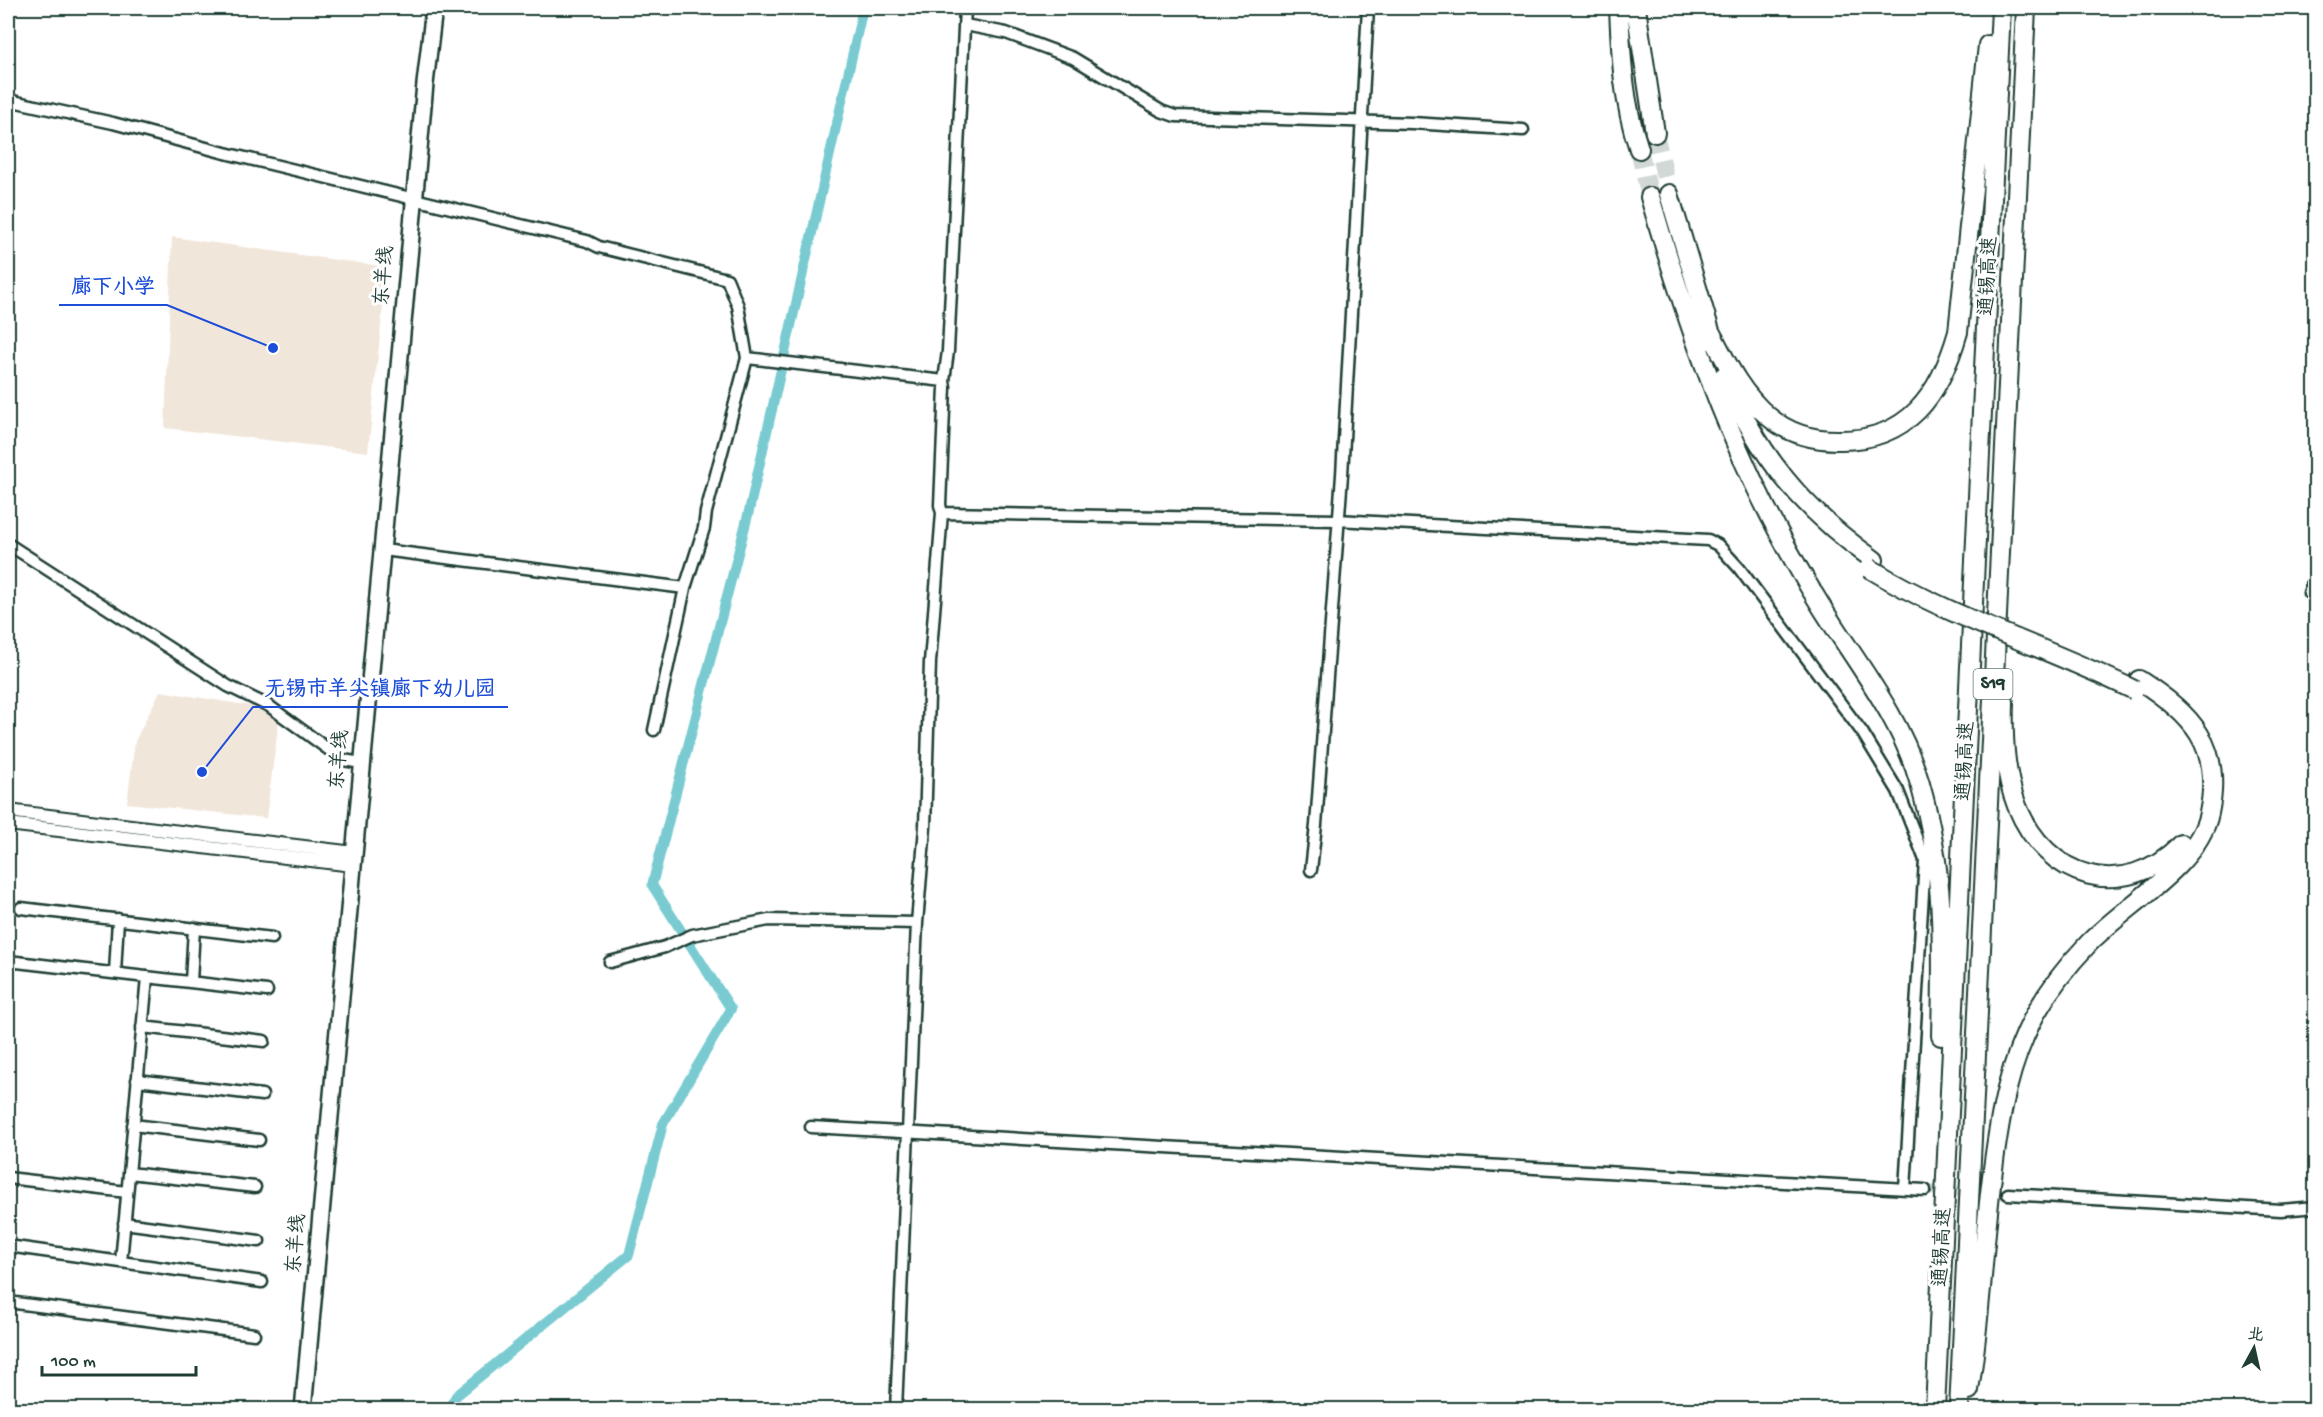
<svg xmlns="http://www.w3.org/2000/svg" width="2323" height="1417" viewBox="0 0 2323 1417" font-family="'Gochi Hand','LXGW WenKai TC',sans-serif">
	<rect width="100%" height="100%" fill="#fff"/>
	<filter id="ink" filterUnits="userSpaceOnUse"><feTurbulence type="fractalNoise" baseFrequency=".0167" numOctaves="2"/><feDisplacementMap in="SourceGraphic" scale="12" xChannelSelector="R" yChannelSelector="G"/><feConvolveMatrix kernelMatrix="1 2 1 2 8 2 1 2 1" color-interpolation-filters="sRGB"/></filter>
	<g filter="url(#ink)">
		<path fill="#f1e6da" d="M172,237l215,30 -19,185 -203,-24z
			M160,691l103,17 16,12 -13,98 -139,-15 8,-62z"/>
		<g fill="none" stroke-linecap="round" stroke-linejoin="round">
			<path stroke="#7acbd1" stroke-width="10" d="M448,1410l8,-14 173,-141 34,-131 68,-115 -79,-124 97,-374 114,-503"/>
			<path stroke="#d2d8d6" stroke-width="10" stroke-dasharray="10 5" stroke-linecap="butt" d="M1925,1190l83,4"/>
			<path stroke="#d2d8d6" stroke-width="18" stroke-dasharray="18 9" stroke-linecap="butt" d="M1655,133l14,61
				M1639,149l11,48"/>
			<g stroke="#1f3d34" stroke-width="15">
				<path id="minor" d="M965,25l41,8 67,25 88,53 14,5 237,7 111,7
					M8,100l105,23 112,30 362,88 12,6 128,32 11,27 9,52 -41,154 -2,16 -19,60 -31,142
					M747,358l197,23
					M942,513l395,7 371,20 10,5 21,23 123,164 36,59 27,69 -20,329
					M8,544l220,142 41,20 74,54 19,3
					M383,550l302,38
					M2316,573l-7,20 7,3
					M1311,870l5,-45 26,-350 26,-467
					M21,908l251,30
					M8,961l259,30
					M610,962l55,-15 27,-12 77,-15 148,3
					M115,973l3,-54
					M191,982l3,-54
					M142,1027l122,14
					M137,1080l125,15
					M133,1125l126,15
					M811,1127l1114,63
					M129,1173l126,14
					M8,1178l119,14
					M2008,1194l273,16 35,-3
					M124,1223l135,18
					M8,1246l254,36
					M121,1262l26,-285
					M8,1302l246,32
					M896,1410l21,-487 8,-96 5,-165 12,-149 -2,-8 5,-118 -1,-6 4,-30 17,-343"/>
			</g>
			<g stroke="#1f3d34" stroke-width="16">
				<path id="tertiary" d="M8,811l346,42
					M8,824l345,41"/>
			</g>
			<g stroke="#1f3d34" stroke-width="20">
				<path id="secondary" d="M303,1410l122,-1326 9,-76"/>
			</g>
			<g stroke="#1f3d34" stroke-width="22">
				<path id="motorway" d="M1619,8c2,48 4,94 20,141
					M1636,8l19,125
					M1669,194l44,147
					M1650,197c33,114 72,229 128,334 13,25 28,51 43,75 36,58 80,111 99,178 25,87 23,163 21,252
					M1710,331c16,31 31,63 59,86 19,16 43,23 68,23 71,2 103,-45 121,-108l30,-287
					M1724,376c35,80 78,133 150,184
					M2004,702c-1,34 0,71 13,104 29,73 106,97 164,38
					M1969,1390c12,-73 14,-148 24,-221 7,-55 16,-107 43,-156 14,-25 32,-48 52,-69 35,-37 111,-79 121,-131 14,-67 -17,-99 -70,-133
					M1935,1410l66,-1402
					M1959,1410l67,-1402"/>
			</g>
			<use href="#minor" stroke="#fff" stroke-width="10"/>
			<use href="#tertiary" stroke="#fff" stroke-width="12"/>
			<use href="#secondary" stroke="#fff" stroke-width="15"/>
			<use href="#motorway" stroke="#fff" stroke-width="18"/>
			<g stroke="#1f3d34" stroke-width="22" stroke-linecap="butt">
				<path id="motorway-bridge" d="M1869,568c83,51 178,79 265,122"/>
			</g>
			<use href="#motorway-bridge" stroke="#fff" stroke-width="18"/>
		</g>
	</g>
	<g text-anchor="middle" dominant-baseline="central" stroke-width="6" stroke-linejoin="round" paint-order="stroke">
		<rect fill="#fff" stroke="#627771" stroke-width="1.5" x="1973.5" y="669" width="39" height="30" rx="4.5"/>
		<g font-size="18" font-weight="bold" fill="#1f3d34">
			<text x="1993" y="684">S19</text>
		</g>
		<g font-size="20" fill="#1f3d34" stroke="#fff">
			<text transform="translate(386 276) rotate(-85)">东羊线</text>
			<text transform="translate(1990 276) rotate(-87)">通锡高速</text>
			<text transform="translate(341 760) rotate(-85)">东羊线</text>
			<text transform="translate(1967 761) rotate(-87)">通锡高速</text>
			<text transform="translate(298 1244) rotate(-85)">东羊线</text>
			<text transform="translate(1944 1247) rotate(-87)">通锡高速</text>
		</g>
	</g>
	<path fill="none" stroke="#1d4ed8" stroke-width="2" d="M273 348L167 305H59M202 772L253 707H508"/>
	<g fill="#1d4ed8" stroke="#fff" stroke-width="2">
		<circle cx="273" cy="348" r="6"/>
		<circle cx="202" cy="772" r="6"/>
	</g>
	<g font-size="21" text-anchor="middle" font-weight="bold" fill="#1d4ed8" stroke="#fff" stroke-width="6" stroke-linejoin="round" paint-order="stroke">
		<text x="113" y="293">廊下小学</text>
		<text x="380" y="695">无锡市羊尖镇廊下幼儿园</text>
	</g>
	<rect width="2323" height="1417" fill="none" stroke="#fff" stroke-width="30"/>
	<rect x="15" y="15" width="2293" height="1387" fill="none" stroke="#1f3d34" stroke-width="2" filter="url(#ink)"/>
	<g transform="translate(2254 1348) rotate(8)" stroke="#ffffff" stroke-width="4.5" paint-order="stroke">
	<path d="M0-4.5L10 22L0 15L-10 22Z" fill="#1f3d34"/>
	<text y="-9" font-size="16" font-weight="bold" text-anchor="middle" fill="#1f3d34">北</text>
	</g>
	<path d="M42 1366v9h154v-9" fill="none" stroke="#1f3d34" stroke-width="3"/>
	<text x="51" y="1366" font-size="18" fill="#1f3d34" stroke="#ffffff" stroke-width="4.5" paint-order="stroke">100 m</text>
</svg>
